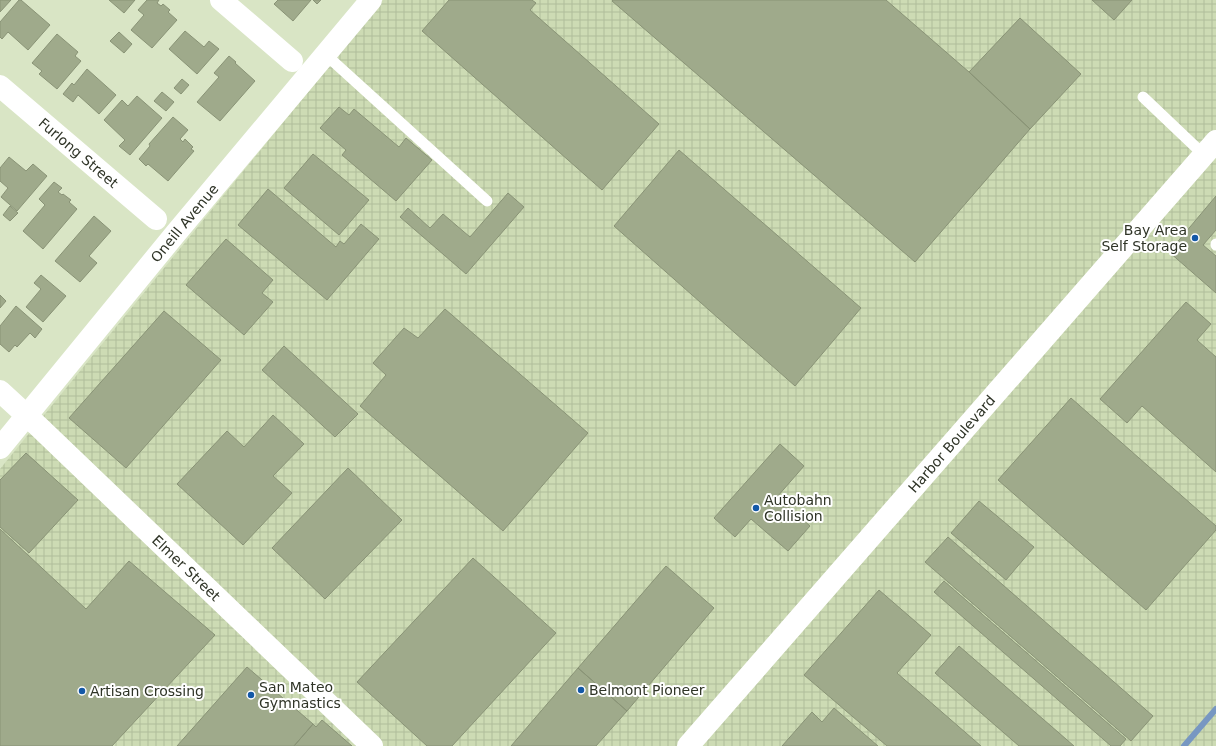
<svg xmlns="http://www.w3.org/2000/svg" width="1216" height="746" viewBox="0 0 1216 746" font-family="'DejaVu Sans',sans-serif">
	<defs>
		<pattern id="industrial-grid" width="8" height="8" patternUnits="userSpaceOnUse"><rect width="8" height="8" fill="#cddbb4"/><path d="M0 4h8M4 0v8" fill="none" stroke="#b0bd9b"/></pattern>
	</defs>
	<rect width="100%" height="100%" fill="#d9e5c5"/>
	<path fill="url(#industrial-grid)" d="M383,0h833v746h-1216v-277z"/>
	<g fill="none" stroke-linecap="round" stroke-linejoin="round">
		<path stroke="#7797c2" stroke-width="6" d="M1184,746l32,-37"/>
	</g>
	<path fill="#9faa8b" stroke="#899376" d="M0,0h11l-11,12z
		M19,0h2l29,25 -22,25 -20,-18 -6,7 -2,-2v-15z
		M109,0h26l-11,13z
		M147,0h12l-2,3 4,3 2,-2 7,6 -2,2 9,8 -25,28 -21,-18 13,-15 -6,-5z
		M278,0h33l-18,21 -19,-17z
		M313,0h8l-4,4z
		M449,0h83l4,3 -6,7 129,114 -57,66 -180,-159z
		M613,0h273l83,72 61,57 -115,133 -303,-261z
		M1092,0h40l-18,20z
		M1020,18l61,56 -51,55 -61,-57z
		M185,31l19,16 5,-6 10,8 -22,25 -28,-25z
		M119,32l13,12 -8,9 -14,-12z
		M57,34l21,18 -3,4 6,5 -24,28 -18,-15 3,-3 -10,-8z
		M229,56l7,6 -1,1 20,18 -35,40 -23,-19 22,-25 -5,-4z
		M87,69l29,26 -17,19 -21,-19 -5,7 -10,-8 9,-11 2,2z
		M182,79l7,6 -8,9 -7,-6z
		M162,92l12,10 -8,9 -12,-10z
		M137,96l25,22 -32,37 -11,-9 6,-6 -21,-20 18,-20 6,6z
		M339,107l10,8 5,-6 45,38 7,-9 26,22 -36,41 -54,-46 4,-5 -26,-22z
		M173,117l15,13 -8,9 3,3 2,-3 8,8 -2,2 3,2 -26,30 -20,-17 -2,2 -7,-7 11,-13 -1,-2z
		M679,150l182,158 -66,78 -181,-160z
		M313,154l56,46 -30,35 -55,-47z
		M9,157l17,14 7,-7 14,12 -30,35 -16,-14 7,-9 -8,-7v-13z
		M54,182l8,6 -4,4 4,3 1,-1 8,6 -2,2 8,7 -34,40 -20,-18 22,-26 -6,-6z
		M268,189l68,58 4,-6 4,3 17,-20 18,15 -52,61 -89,-75z
		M508,193l16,14 -58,67 -66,-57 8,-9 22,20 13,-14 27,23z
		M1216,196v34l-13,15 13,11v37l-47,-41z
		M10,206l8,7 -8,8 -7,-6z
		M94,216l17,15 -22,25 8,7 -17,19 -25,-21z
		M226,239l47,41 -11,13 11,9 -29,33 -58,-50z
		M41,275l25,21 -23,26 -17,-15 15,-18 -7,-6z
		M0,295l6,6 -6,7z
		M1186,302l25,22 -14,16 19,17v115l-74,-66 -15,17 -27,-24z
		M16,306l26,23 -7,9 -5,-5 -13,14 -2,-2 -6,7 -9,-8v-18z
		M445,309l143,124 -85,98 -143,-125 26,-31 -13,-12 31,-35 14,10z
		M164,311l57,49 -95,108 -57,-50z
		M284,346l74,68 -23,23 -73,-67z
		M1071,398l145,128v4l-70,80 -148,-130z
		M273,415l31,29 -31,32 19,17 -49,52 -66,-61 50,-53 17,16z
		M780,444l24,22 -27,31 33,29 -22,25 -37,-32 -16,18 -21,-19z
		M26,453l52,47 -49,53 -29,-26v-47z
		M348,468l54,52 -77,79 -53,-51z
		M979,501l55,46 -28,33 -55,-47z
		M0,529l86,80 43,-48 86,74 -103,111h-112z
		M948,537l205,179 -22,25 -206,-179z
		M473,558l83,75 -104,113h-25l-70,-64z
		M666,566l48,42 -87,103 -49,-43z
		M944,581l182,158 -6,7h-9l-177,-154z
		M879,590l52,45 -34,38 84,73h-94l-83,-71z
		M959,646l115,100h-55l-84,-73z
		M247,667l66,57 -19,22h-117z
		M578,668l49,43 -31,35h-85z
		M834,708l44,38h-96l30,-34 10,10z
		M322,720l30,26h-58l19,-22 3,3z"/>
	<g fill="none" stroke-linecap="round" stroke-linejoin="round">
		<path stroke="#fff" stroke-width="11" d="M325,54l162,147
			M1143,97l61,58
			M1216,244v1"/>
		<g stroke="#fff" stroke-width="22">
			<path d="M221,0l71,61"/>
			<path id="s1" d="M0,86l156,133"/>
			<path id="s2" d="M0,391l38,35 334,320"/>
			<path id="s3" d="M0,448l176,-215 195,-233"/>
		</g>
		<path stroke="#fff" stroke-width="22" id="s4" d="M688,746l528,-605"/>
	</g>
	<g fill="#1358a7" stroke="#fff" stroke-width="1.5">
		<circle cx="1195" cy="238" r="4"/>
		<circle cx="756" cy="508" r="4"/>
		<circle cx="581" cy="690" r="4"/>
		<circle cx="82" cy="691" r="4"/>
		<circle cx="251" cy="695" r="4"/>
	</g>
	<g text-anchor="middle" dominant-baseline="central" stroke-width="4" stroke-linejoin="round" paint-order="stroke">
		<g font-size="14" fill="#2f3427" stroke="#fff">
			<text stroke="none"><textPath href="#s1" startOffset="103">Furlong Street</textPath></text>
			<text stroke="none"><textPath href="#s3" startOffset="291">Oneill Avenue</textPath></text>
			<text stroke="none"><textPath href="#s4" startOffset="401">Harbor Boulevard</textPath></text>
			<text stroke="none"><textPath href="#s2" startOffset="257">Elmer Street</textPath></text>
		</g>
		<g font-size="14" fill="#2f3427" stroke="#fff" text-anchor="start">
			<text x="1187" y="230" text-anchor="end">Bay Area<tspan x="1187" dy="16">Self Storage</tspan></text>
			<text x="764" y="500">Autobahn<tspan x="764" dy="16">Collision</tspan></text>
			<text x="259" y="687">San Mateo<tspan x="259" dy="16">Gymnastics</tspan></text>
			<text x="589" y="690">Belmont Pioneer</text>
			<text x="90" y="691">Artisan Crossing</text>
		</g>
	</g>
</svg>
